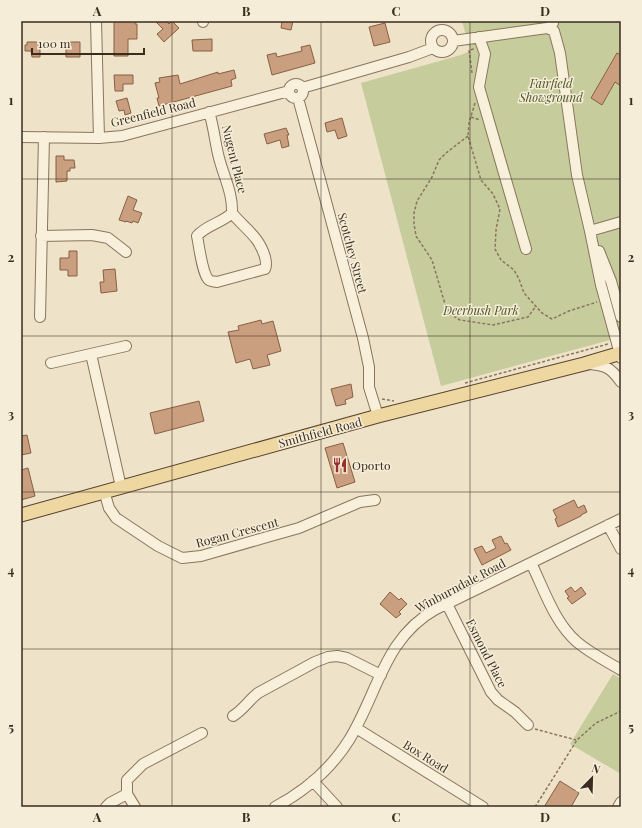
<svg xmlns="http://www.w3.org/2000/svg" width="642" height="828" viewBox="0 0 642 828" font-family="'Playfair Display',serif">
	<rect width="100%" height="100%" fill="#eee2c8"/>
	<path fill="#c6cc9c" d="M462,21h159v316l-180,49 -80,-303 100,-28 9,-4z
		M613,674l8,5v95l-51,-30z"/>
	<path fill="#ca9f7f" stroke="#885f43" d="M114,21h21v3h2v15h-9v17h-14z
		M155,21h11l3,3 3,-3 7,7 -15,14 -7,-8 6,-5z
		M282,21h11l-2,9 -10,-2z
		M385,23l5,19 -16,4 -5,-19z
		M212,39v12h-19l-1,-11z
		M27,42h13v15h-8l-1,-6h-6v-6h2z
		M66,42h14v15h-14z
		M310,45l5,18 -43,12 -5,-20 9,-2 1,4 25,-6 -1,-4z
		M617,53l4,2v31l-6,-4 -13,23 -11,-7z
		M234,70l2,8 -5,2 1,6 -73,20 -2,-8h2l-4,-15 5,-1 -1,-4 19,-3 2,9 38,-12v2z
		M114,75h19v9h-10v7h-8z
		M127,98l4,15 -6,2 -1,-5 -5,1 -3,-10z
		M342,118l5,18 -9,3 -3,-9 -8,2 -2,-9z
		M286,128l3,7h-2l2,11 -7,2 -2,-8 -13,4 -3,-10z
		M56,156h8v4h10l1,8h-5v3h-3v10l-11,1z
		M128,196l9,4 -4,10 9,3 -4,10 -5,-2 -1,2 -6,-2v1l-7,-2z
		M69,251h8v25h-9v-6h-8v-12h9z
		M115,269l2,22 -16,2 -1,-11h4l-1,-12z
		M261,320l1,4 11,-3 8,30 -14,4 3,10 -17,4 -3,-10 -14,4 -8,-31 11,-2 -1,-4z
		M351,384l2,13 -8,3 1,4 -10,2 -5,-17z
		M199,401l5,20 -49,13 -5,-21z
		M27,435l4,18 -10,2v-19z
		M343,443l12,39 -18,6 -12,-40z
		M28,468l7,28 -14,4v-30z
		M574,500l4,8 6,-3 3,7 -6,3v1l-23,11 -3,-8 2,-1 -4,-8z
		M501,536l4,8 2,-1 4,7 -29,15 -8,-16 8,-3 4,7 10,-5 -4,-8z
		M571,587l4,5 6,-5 5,7 -14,10 -5,-6 2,-1 -4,-6z
		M390,592l9,8 2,-2 6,6 -8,8 2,2 -5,4 -16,-14z
		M560,781l19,12 -8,14h-27z"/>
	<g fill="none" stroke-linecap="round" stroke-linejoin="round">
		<g stroke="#89755d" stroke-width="12">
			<path id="minor" d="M96,21l3,117
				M203,21v1
				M552,21l1,2
				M431 41a11 11 0 1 1 22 0a11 11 0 1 1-22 0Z
				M479,37l6,17 -6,33 47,162
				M453,41l94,-13 7,3 6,22 17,122 13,56 11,54 20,73
				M289 91a7 7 0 1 1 14 0a7 7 0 1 1-14 0Z
				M302,88l107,-31 24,-9
				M298,98l65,240 6,29v20l9,29
				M209,112c5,15 6,31 10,46 5,19 14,36 13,55 -10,10 -26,12 -35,23 2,9 5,36 11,43 2,3 6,2 9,3l44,-12 4,-1c2,-4 1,-8 0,-12 -6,-21 -20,-28 -33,-44
				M21,137l78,1 23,-2 167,-45
				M590,231l31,-9
				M41,236l51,-1 16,3 18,14
				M599,251l12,30 10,36
				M40,317l4,-180
				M91,354l30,133
				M51,363l75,-17
				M588,364c18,1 23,4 33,18
				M104,491l5,17 7,10 42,28 24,12 19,-2 66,-19 32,-9 61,-26 15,-2
				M608,525l13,24
				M531,563c13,26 23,59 46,79 13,11 29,19 44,28
				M447,604l44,88 7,8 17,12 13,13
				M233,716c10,-6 16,-16 25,-23l57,-31 13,-5 9,-1 10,2 34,17
				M356,728l127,79
				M313,781l24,26
				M106,807l4,-4 17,-9
				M135,807l-8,-13v-14l16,-16 59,-31
				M275,807c30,-16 56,-38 74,-67 29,-47 35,-102 87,-131l185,-90
				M618,807l3,-5"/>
		</g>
		<g stroke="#574331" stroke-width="15">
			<path id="major" d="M21,515l357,-99 206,-52 37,-11"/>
		</g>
		<path stroke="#89755d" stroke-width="1.5" stroke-dasharray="3 2" stroke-linecap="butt" d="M472,73l-3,-23 5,-1
			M475,103l-6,20 -1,13 13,44 12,14 7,15 -4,21 -1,19 6,11 13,10 5,9 5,14 18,20 10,6 17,-8 28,-9
			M471,117l9,3
			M468,136l-22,17 -7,7 -7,17 -15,24 -3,12v11l2,12 16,24 13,44 5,10 10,6 33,5 35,-8 8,-11
			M465,383l143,-39
			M382,399l12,2
			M535,729l41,11
			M535,807l42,-67 19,-17 25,-12"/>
		<use href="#minor" stroke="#f8f0db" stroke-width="10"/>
		<use href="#major" stroke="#efd7a1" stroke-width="13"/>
	</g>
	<path fill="none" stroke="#3a2d20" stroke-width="1" stroke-opacity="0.55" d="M172,21v786M321,21v786M470,21v786M21,179h600M21,336h600M21,492h600M21,649h600"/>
	<defs>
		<g id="restaurant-bare" transform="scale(1.2)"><path d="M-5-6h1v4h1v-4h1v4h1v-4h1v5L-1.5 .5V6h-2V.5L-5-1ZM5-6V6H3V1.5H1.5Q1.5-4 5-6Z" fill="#972f2f" stroke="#f5edd7" stroke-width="2.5" paint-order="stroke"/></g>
	</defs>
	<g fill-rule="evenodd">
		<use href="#restaurant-bare" x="340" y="465"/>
	</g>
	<g text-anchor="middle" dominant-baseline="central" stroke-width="3" stroke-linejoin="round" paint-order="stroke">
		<g font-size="12" font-style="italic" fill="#4a5627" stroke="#f5edd7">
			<text x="551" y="83">Fairfield<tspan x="551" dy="14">Showground</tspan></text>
			<text x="481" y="310">Deerbush Park</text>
		</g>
		<g font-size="12" fill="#3a2d20" stroke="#f5edd7">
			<text transform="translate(153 112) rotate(-14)">Greenfield Road</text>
			<text transform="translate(235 159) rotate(76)">Nugent Place</text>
			<text transform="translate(353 253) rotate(75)">Scotchey Street</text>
			<text transform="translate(320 432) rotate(-15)">Smithfield Road</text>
			<text transform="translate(237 532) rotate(-15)">Rogan Crescent</text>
			<text transform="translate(460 585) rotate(-28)">Winburndale Road</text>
			<text transform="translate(487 653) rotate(63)">Esmond Place</text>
			<text transform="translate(426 756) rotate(32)">Box Road</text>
		</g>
		<g font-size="12" fill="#3a2d20" stroke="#f5edd7" text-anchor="start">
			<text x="352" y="465">Oporto</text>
		</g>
	</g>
	<rect width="642" height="828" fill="none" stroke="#f5edd7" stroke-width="44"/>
	<g transform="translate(592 778) rotate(23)" stroke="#f5edd7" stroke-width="3" paint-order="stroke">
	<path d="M0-3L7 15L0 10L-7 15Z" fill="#3a2d20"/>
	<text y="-6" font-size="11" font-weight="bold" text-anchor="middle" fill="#3a2d20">N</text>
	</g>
	<path d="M32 48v6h112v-6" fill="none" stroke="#3a2d20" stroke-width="2"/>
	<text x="38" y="48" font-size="12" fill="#3a2d20" stroke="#f5edd7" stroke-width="3" paint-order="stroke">100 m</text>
	<rect x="22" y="22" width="598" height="784" fill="none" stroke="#3a2d20" stroke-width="1.5"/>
	<g font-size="13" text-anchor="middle" font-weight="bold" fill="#3a2d20">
		<text x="97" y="16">A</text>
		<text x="246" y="16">B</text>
		<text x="396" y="16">C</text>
		<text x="545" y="16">D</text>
		<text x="11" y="105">1</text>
		<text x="631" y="105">1</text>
		<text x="11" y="262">2</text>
		<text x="631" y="262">2</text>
		<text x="11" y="419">3</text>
		<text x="631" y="419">3</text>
		<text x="11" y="575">4</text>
		<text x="631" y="575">4</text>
		<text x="11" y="732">5</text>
		<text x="631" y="732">5</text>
		<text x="97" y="822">A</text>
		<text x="246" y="822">B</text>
		<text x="396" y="822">C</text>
		<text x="545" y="822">D</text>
	</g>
</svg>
